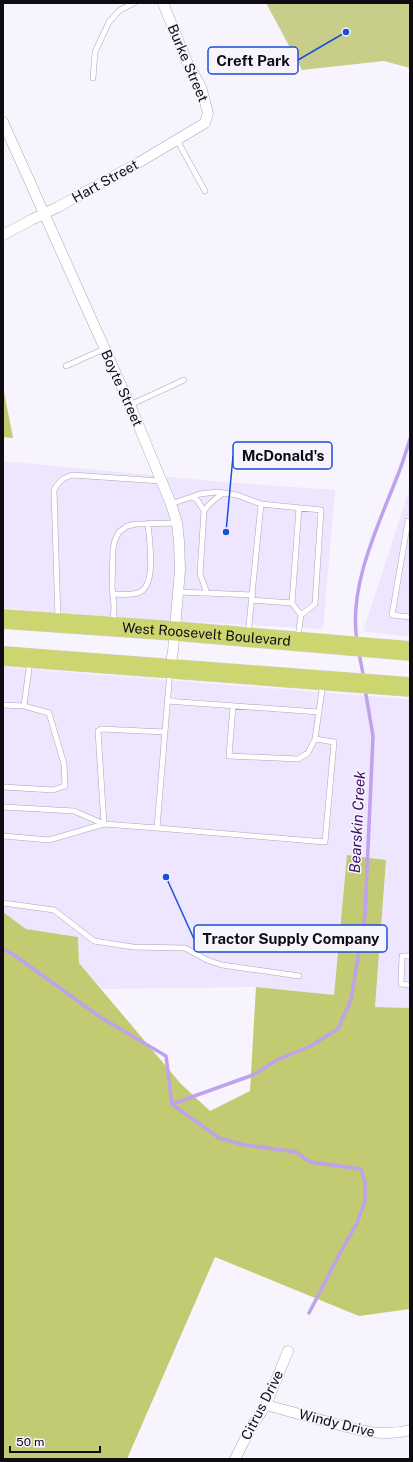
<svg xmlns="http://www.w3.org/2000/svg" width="413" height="1462" viewBox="0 0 413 1462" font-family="'Public Sans',sans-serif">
	<rect width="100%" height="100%" fill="#f8f4fe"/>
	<path fill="#eee5fe" d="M3,461l220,21 112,8 -12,139 -196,-11 -124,-10z
		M410,486v151l-47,-6 17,-51z
		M3,667l407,32v309l-35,-1 11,-147 -39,-5 -13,140 -78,-8 -154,2 -23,-26 -1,-26 -52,-8 -23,-17z"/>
	<path fill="#c8ce8a" d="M266,3h144v65l-26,-7 -82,9z"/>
	<path fill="#c2ca72" d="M3,387l10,51 -10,-1z
		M347,855l39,5 -11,147 35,1v301l-51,7 -144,-59 -88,202h-124v-547l23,17 52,8 1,26 102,121 29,27 40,-20 6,-104 78,8z"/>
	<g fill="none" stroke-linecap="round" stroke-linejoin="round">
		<path stroke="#bfa1ed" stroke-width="3.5" d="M357,641c-9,-54 21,-115 40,-164 5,-12 9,-25 13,-38
			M359,653l5,26
			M3,949l11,6 86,62 66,39 6,48 47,34 26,7 51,7 14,10 51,7 4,13v19l-8,22 -19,34 -29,56
			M172,1104l81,-29 26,-16 30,-12 29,-18 13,-29 14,-85 8,-179 -8,-47"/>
		<g stroke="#aca4bb" stroke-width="6">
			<path id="lane" d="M93,78l2,-26 14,-30 11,-12 14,-7
				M177,140l28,51
				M66,366l38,-17
				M130,405l54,-25
				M193,497l5,4 6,10 -4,63 7,19
				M171,504l29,-10 17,-2 20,3 24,9 60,6 -6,94 -14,11 -3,22
				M204,511c5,-8 12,-13 20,-18
				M410,521h-2l-16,94 18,2
				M179,592l74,3
				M113,594c9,0 19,2 27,-2 17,-8 9,-53 8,-69
				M252,600l40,3 9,12
				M292,603l7,-95
				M58,619l-4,-129c5,-9 9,-12 18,-15l89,6
				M113,623l1,-17 -2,-19 1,-38 2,-9 4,-8 8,-6 10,-2 40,-1
				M248,635l13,-131
				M167,701l152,11
				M3,705l21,1 25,7 15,51 1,22 -12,4 -50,-3
				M24,706l6,-45
				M233,706l-4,50 69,3 10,-6 7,-14
				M3,807l71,4 30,13
				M104,824l-6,-93 3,-2 64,3
				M157,828l168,14 9,-100 -19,-3 8,-56
				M3,836l46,4 55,-16 53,4 13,-157
				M3,903l51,7 40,31 39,6 52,1 22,12 15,5 77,11
				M410,956h-8l-1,28 9,1"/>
		</g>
		<g stroke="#aca4bb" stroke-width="11">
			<path id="street" d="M3,122l127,283 41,99 6,19 2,18 1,29 -7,81 -3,17
				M3,235l28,-15 27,-13 80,-44 67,-40 3,-10 -7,-26 -14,-25 -24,-59
				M266,1405c19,5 39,11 59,16 28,8 56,17 85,9
				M235,1459l15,-30 16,-24 22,-54"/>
		</g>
		<g stroke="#d4d3d5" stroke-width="20">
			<g id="highway">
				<path id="s1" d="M3,619l172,12 235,20"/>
				<path d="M3,656l407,31"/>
			</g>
		</g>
		<use href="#lane" stroke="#fff" stroke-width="5"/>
		<use href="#street" stroke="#fff" stroke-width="10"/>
		<use href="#highway" stroke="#cdd571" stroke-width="19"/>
	</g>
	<g text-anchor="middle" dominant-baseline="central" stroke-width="3" stroke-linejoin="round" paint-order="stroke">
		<g font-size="14" fill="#0e0b13" stroke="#f8f4fe">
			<text transform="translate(188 63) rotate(67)">Burke Street</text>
			<text transform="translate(105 181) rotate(-29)">Hart Street</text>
			<text transform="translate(122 388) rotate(66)">Boyte Street</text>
			<text stroke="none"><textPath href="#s1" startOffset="204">West Roosevelt Boulevard</textPath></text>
			<text transform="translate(262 1405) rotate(-63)">Citrus Drive</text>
			<text transform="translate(337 1423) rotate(14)">Windy Drive</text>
		</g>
		<g font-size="15" font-style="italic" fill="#3d0d67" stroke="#f8f4fe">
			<text transform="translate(357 822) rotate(-87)">Bearskin Creek</text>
		</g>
	</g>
	<path fill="none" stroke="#1d4ed8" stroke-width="1.5" d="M346 32L298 60M226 532L233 456M166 877L194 939"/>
	<g fill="#1d4ed8" stroke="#f8f4fe" stroke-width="1.5">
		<circle cx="346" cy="32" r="4"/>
		<circle cx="226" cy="532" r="4"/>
		<circle cx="166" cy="877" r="4"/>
	</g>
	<g fill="#f8f4fe" stroke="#1d4ed8" stroke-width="1.5">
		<rect x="208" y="47" width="90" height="27" rx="4"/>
		<rect x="233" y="442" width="99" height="27" rx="4"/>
		<rect x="194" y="925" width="193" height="27" rx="4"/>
	</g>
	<g font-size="15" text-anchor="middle" font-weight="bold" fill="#0e0b13">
		<text x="253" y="66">Creft Park</text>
		<text x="283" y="461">McDonald's</text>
		<text x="291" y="944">Tractor Supply Company</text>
	</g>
	<rect width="413" height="1462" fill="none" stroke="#0e0b13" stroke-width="8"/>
	<path d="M10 1446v6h90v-6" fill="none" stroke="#0e0b13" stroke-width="2"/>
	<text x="16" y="1446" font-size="12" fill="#0e0b13" stroke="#f8f4fe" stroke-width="3" paint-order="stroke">50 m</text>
</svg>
